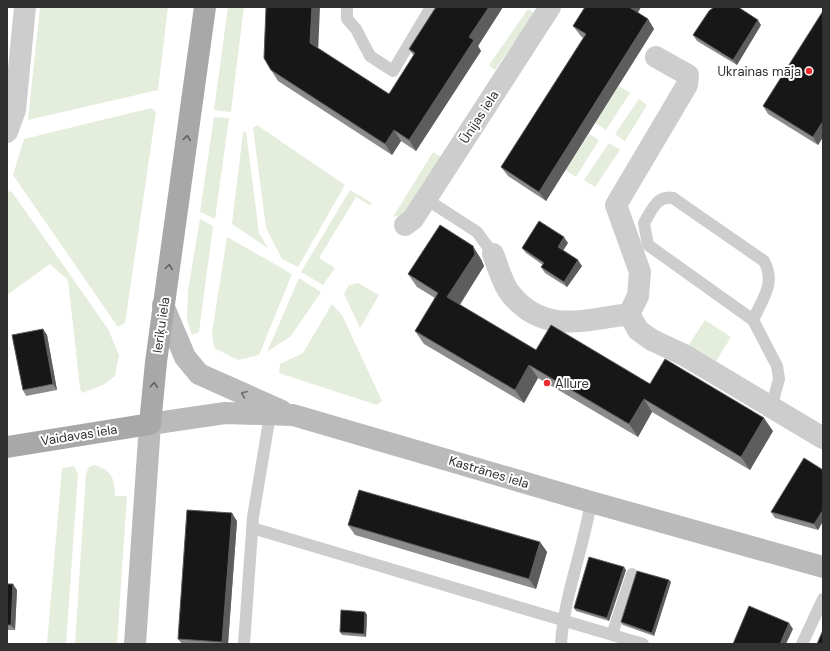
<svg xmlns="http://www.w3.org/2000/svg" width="830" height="651" viewBox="0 0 830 651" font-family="'DM Sans',sans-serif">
	<rect width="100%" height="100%" fill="#fff"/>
	<path fill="#e5eddd" d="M40,7h128l-10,83 -130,30z
		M228,7h16l-13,105 -17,-2z
		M528,9l6,4 -39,57 -6,-5z
		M619,86l11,7 -24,37 -11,-7z
		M639,99l8,6 -22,36 -10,-7z
		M151,108l5,4 -31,211 -7,4 -105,-152 11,-36z
		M214,117l15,1 -14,101 -15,-7z
		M257,125l88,60 -47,82 -16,-8 -16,-31 -13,-100z
		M246,131l13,102 9,15 -36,-24 11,-91z
		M589,134l10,6 -23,37 -11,-7z
		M609,143l11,7 -25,37 -11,-7z
		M433,152l8,5 -35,57 -13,3z
		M350,190l22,13 -2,2 -14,-8 -37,61 16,10 -12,17 -22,-13z
		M7,191l5,1 96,137 11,26 -4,21 -12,9 -21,8 -2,-5 -12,-108 -18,-16 -43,31z
		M200,219l13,7 -14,106 -7,3 -5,-15 1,-29z
		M227,237l65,37 -33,81 -21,5 -24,-12 -2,-15z
		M299,278l22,14 -30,44 -24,16z
		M358,283l21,12 -19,33 -16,-34 5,-9z
		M332,304l10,11 40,86 -5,4 -98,-32 1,-9 23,-11z
		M705,320l26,17 -16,26 -27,-17z
		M94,465c18,5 21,14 21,31h12l-10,148h-42l11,-170 3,-7z
		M74,466l4,8 -12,170h-19l15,-176z"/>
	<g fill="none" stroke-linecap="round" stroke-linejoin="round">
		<path stroke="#cdcdcd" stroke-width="12" d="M347,7v12l9,10 14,27 23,15 38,-64
			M426,199l51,33 16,22
			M753,320c10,-22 23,-37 11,-59l-91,-63c-16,-3 -21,12 -29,25l4,22 105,75 24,46 2,13 -8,29
			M252,528l391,116
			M612,635l20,-61
			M244,644l9,-127 17,-102
			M561,644c3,-48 22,-94 30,-142
			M802,644l21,-45"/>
		<path stroke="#cdcdcd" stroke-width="22" d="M7,132l8,-22 10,-103
			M405,225l8,-6 13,-20 124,-192
			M493,254c5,12 9,29 17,39 32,42 75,27 119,21l9,16 14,10 32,15 139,83
			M629,314l9,-18 2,-24 -24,-67 71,-120 1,-10 -32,-18"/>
		<path stroke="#bababa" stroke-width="22" d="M163,305l22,52 14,17 83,37
			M135,644l15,-220 75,-11 68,2 298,87 232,65"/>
		<path stroke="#a8a8a8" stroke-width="22" d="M7,447l143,-23 6,-62 49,-355"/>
	</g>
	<path fill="#8b8b8b" d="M436,7h67l-25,39 3,5 -65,100 -15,-10 -9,14 -114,-74 -7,-11 47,-22 71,46 25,-38 -5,-7z
		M585,7h56l-3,6 10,6 6,10 -108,172 -38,-25 -7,-9 82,-129 -3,-3 -7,-9z
		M823,11v126l-5,8 -50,-31 -5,-8z
		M761,25l-24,40 -40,-24 -4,-6z
		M568,243l-5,8 19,15 -15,21 -22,-14 -4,-6 2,-2 -17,-12 -4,-5z
		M481,259l3,7 -24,39 76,45 114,34 123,47 -23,39 -98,-58 -14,25 -100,-59 -14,25 -100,-59 -9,-13 20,-33 -18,-11 -9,-13z
		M43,329l4,6 10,55 -31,6 -3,-6z
		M823,470v51l-5,9 -43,-12 -4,-6z
		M237,521l-9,123h-46l-4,-5z
		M348,525l192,17 7,10 -11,37 -181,-54z
		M626,570l-17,51 -33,-10 -2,-3z
		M669,580l2,2 -17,54 -31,-11 -2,-3z
		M7,584l10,6 -2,40h-8z
		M365,612l2,3 -1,22 -24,-2 -2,-3z"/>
	<path fill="#5d5d5d" d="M312,7h8l-2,46 -8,-10z
		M489,7h14l-25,39 3,5 -65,100 -7,-11 60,-103z
		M629,7h12l-6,9z
		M648,19l6,10 -108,172 -7,-9z
		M758,20l3,5 -24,40 -4,-5z
		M823,121v16l-5,8 -5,-8z
		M394,130l7,11 -9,14 -7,-11z
		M564,237l4,6 -7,10 -3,-6z
		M473,246l8,13 3,7 -28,44 -9,-13z
		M578,260l4,6 -15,21 -3,-5z
		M43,329l4,6 10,55 -4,-6z
		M529,365l9,13 -14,25 -9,-13z
		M644,399l8,13 -14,25 -9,-13z
		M764,418l9,13 -23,39 -9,-13z
		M823,510v11l-5,9 -4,-6z
		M232,513l5,8 -9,123h-4l-2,-2z
		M540,542l7,10 -11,37 -7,-10z
		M624,567l2,3 -17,51 -2,-3z
		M669,580l2,2 -17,54 -2,-3z
		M13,584l4,6 -2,40 -4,-5z
		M365,612l2,3 -1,22 -2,-3z
		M789,623l4,6 -7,15h-6z"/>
	<path fill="#171717" stroke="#5d5d5d" d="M266,7h46l-2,36 79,51 26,-41 -6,-4 27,-42h53l-20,30 5,3 -65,100 -15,-10 -9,14 -114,-74 -7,-12z
		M585,7h44l19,12 -109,173 -38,-25 85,-133 -13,-8z
		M714,7h24l20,13 -25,40 -40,-25 16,-24z
		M823,11v110l-10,16 -50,-31z
		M539,221l25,16 -6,10 20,13 -14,22 -23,-15 3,-4 -22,-15z
		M440,225l33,21 2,8 -28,43 89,53 15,-25 99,59 15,-25 99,59 -23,39 -97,-58 -15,25 -100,-59 -14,25 -100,-59 23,-38 -30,-19z
		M43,329l10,55 -30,6 -11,-55z
		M804,458l19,12v40l-9,14 -43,-12z
		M359,490l181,52 -11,37 -181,-54z
		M187,510l45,3 -10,129 -44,-3z
		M589,557l35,10 -17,51 -33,-10z
		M637,571l32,9 -17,53 -31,-11z
		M7,584h6l-2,41h-4z
		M749,606l40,17 -9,21h-47z
		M341,610l24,2 -1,22 -24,-2z
		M823,630v14h-6z"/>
	<defs><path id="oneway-chevron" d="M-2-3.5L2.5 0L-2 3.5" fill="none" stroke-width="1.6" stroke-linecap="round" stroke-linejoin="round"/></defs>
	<g stroke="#606060">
		<use href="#oneway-chevron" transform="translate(187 138) rotate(-82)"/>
		<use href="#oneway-chevron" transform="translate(169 267) rotate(-82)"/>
		<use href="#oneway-chevron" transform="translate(154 385) rotate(-85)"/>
	</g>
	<use stroke="#6e6e6e" href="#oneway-chevron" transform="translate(244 394) rotate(-157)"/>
	<g fill="#ed2c2f" stroke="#fff" stroke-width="1.5">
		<circle cx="809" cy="71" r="4"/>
		<circle cx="547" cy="383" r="4"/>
	</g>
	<g text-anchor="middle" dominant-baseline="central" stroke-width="4" stroke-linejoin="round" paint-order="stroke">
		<g font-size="13" fill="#303030" stroke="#fff" text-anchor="end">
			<text x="801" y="71">Ukrainas māja</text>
			<text x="555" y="383" text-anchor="start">Allure</text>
		</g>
		<g font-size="13" fill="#303030" stroke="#fff">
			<text transform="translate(479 117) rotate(-57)">Ūnijas iela</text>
			<text transform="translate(161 325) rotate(-82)">Ieriķu iela</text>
			<text transform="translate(79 435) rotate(-9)">Vaidavas iela</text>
			<text transform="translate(489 472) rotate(17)">Kastrānes iela</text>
		</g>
	</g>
	<rect width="830" height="651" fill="none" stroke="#303030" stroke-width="16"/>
</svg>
